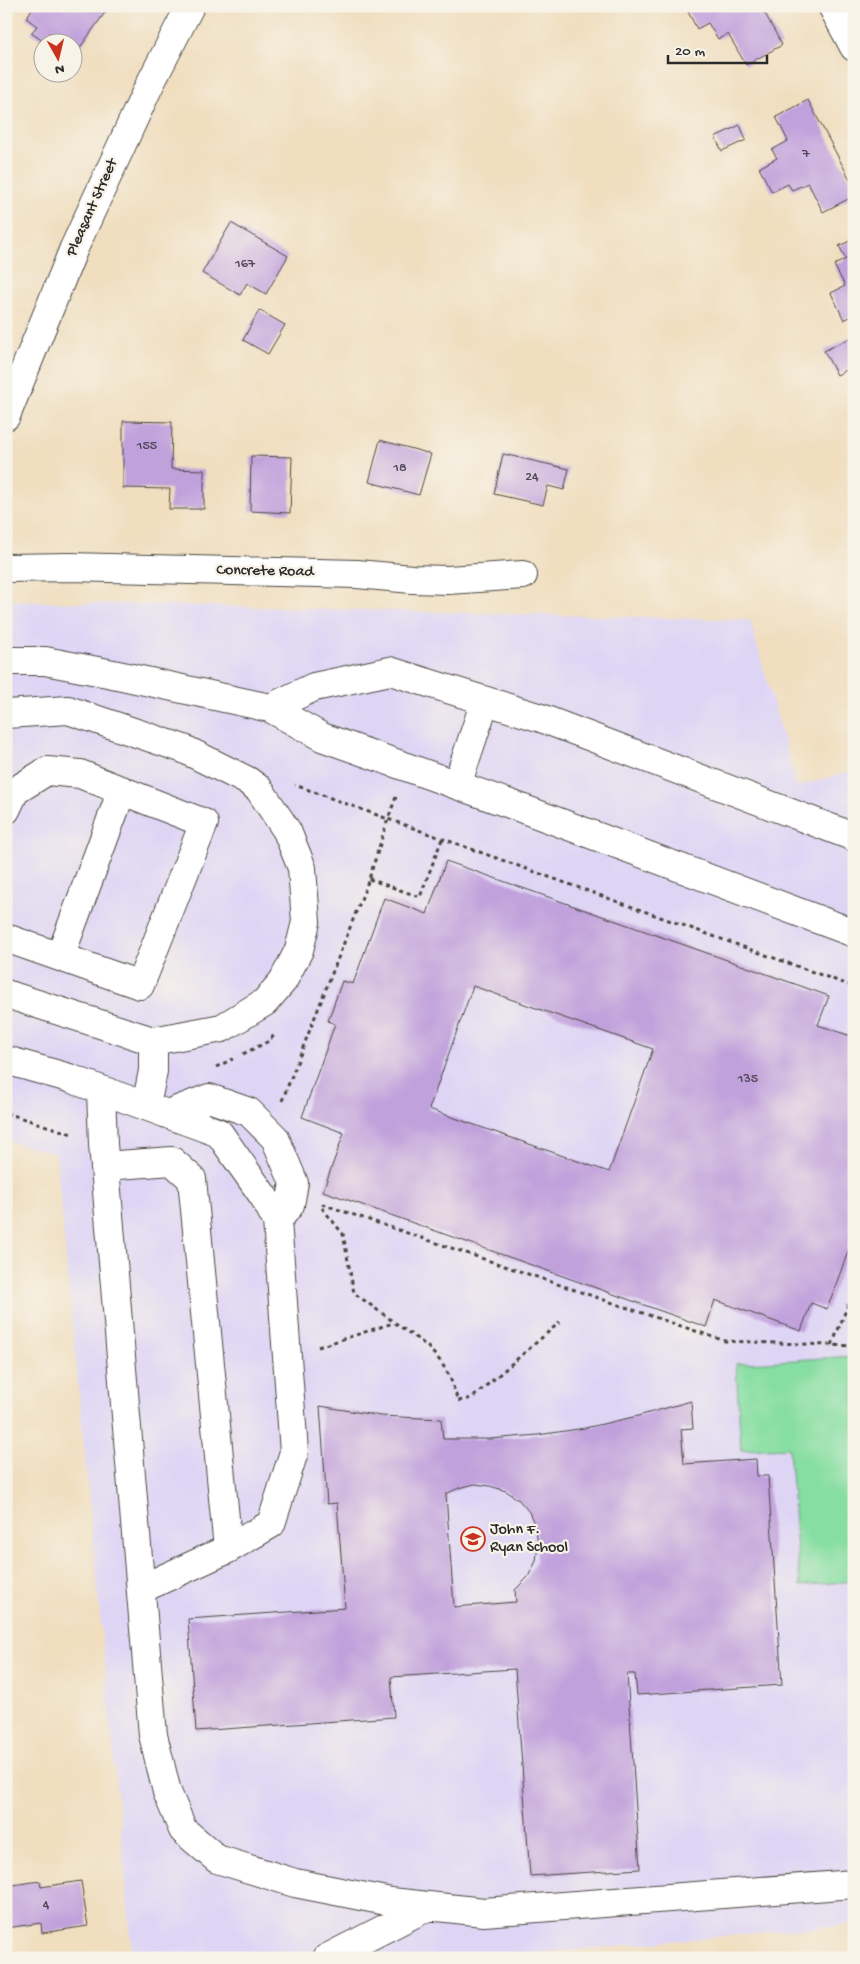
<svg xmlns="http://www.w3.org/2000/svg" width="860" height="1964" viewBox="0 0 860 1964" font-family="'Gochi Hand',sans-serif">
	<rect width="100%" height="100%" fill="#f7f3e8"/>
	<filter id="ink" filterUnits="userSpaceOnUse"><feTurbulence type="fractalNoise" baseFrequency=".02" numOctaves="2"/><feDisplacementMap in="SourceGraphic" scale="10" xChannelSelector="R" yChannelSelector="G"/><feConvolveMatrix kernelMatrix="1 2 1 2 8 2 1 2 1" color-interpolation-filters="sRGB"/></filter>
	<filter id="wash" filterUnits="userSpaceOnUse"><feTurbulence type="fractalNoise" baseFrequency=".0096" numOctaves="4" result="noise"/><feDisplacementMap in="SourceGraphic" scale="20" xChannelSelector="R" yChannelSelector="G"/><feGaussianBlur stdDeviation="1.12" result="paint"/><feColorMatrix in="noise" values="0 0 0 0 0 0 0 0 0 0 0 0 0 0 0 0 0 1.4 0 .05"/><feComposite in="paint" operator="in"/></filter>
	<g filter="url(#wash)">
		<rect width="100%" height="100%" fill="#f0debf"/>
		<path fill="#ded5f5" d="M6,601l744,19 47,167 57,-17v1154l-291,27 -112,7h-318l-77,-805 -50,-12z"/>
		<path fill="#86dea2" stroke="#588466" d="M854,1356v225l-54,5 -11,-138 -48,2 -5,-86z"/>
		<g id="blocks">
			<path fill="#c1a1dc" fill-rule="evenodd" d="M34,6h65l7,5 -29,41 -5,-3v-7h-9l-14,-9 -6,8 -12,-8 6,-7 -11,-8z
				M685,6h76l21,39 -36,20 -18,-31 -10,5 -10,-16 -11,6z
				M808,100l46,87v9l-31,16 -15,-29 -16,7 -4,-6 -16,8 -13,-24 18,-10 -5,-8 16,-9 -12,-24z
				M740,125l6,15 -24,11 -7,-14z
				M231,223l57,33 -22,38 -19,-11 -7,12 -38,-22z
				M854,239v76l-10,5 -13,-27 14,-7 -11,-21 12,-6 -7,-13z
				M259,310l26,15 -17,29 -25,-14z
				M854,336v30l-17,9 -13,-24z
				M123,421l49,1 -1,47 33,1v39h-35l1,-20 -47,-1z
				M380,440l51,14 -12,41 -50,-13z
				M503,454l66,15 -5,21 -16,-4 -5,19 -49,-11z
				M251,456l41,1 -2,56 -40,-2z
				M446,861l383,135 -11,29 36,12v198l-27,74 -16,-6 -10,28 -86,-31 -9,27 -383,-136 21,-58 -42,-16 33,-93 -7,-3 14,-40 11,3 31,-86 43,16zM473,986l180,63 -44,123 -180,-63z
				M691,1401l2,27 -12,1 3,35 72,-5 1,17h11l14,209 -145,10 -2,-21h-8l13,195 -110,7 -15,-207 -124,8 3,40 -198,14 -8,-112 157,-11 -8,-105 -10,1 -7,-98 61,10 60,3 2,20h47l48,-4 47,-7 53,-12zM475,1484l15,2 16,5 13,9 10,12 7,16 2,17 -2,16 -8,16 -13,13 1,12 -62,5 -8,-113 13,-6z
				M40,1881l1,6 40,-6 7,45 -46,7 -1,-10 -35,5v-42z"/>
		</g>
	</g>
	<g filter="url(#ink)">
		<use href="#blocks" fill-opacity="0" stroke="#494641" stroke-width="1"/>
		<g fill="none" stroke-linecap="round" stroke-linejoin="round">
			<g stroke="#494641" stroke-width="30">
				<path id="minor" d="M832,6l22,41
					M6,568l63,-1 288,7 55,5 36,1 75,-5
					M6,661h39l68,13 157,34 52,29 191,68 341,128
					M270,708l44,-21 76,-16 151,47 313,119
					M6,714l62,-4 116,39 64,32 11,8 28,42 15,37 4,54 -7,28 -16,31 -18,21 -43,26 -69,13 -147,-47
					M457,785l28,-84
					M6,810l9,-19 32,-20 33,3 124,49 -64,162 -134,-47
					M60,957l62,-167
					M6,1060l63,18 150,55 45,64 13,24 17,231 -23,72 -43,25 -87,40
					M101,1091l2,53 50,591 14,57 16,38 34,29 78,24 96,19 93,10 370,-28
					M146,1106l7,-35v-30
					M167,1114l42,-16 40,14 26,26 19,45 -4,22 -13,16
					M105,1166l67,-5 20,18 36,370
					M327,1958l102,-52"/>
			</g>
			<g stroke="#494641" stroke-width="30">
				<path id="major" d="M6,416l68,-168 75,-162 41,-80"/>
			</g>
			<path stroke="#494641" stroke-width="3" stroke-dasharray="4 4" stroke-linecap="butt" d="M396,797l-8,22 461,166 5,-10
				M369,879l51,18 22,-58
				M243,1054l26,-13 6,-7
				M216,1067l17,-8
				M282,1101l87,-222 19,-60 -93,-34
				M6,1113l66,21
				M322,1204l403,137 129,5
				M322,1208l21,26 11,59 73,53 14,16 9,15 8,24 14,-3 88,-76
				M832,1345l22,-55
				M318,1347l75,-24"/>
			<use href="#minor" stroke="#fff" stroke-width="28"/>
			<use href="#major" stroke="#fff" stroke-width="28"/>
		</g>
	</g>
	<defs>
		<g id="school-ring" transform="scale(1.25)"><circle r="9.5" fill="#f7f3e8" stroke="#c8321e" stroke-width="1.5"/><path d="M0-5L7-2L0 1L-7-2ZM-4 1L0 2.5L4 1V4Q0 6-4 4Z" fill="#c8321e"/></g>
	</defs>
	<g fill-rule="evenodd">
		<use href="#school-ring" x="473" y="1539"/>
	</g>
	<g text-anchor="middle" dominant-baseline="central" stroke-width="4.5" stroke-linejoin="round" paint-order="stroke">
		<g font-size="14" fill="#504857">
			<text x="806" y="154">7</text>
			<text x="245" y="264">167</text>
			<text x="147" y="446">155</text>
			<text x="400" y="468">18</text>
			<text x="532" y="477">24</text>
			<text x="748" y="1079">135</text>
			<text x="46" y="1905">4</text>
		</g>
		<g font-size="16" fill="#2b2b2b" stroke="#f7f3e8">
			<text transform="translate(93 208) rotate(-66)">Pleasant Street</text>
			<text transform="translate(265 572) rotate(1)">Concrete Road</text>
		</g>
		<g font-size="16" fill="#2b2b2b" stroke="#f7f3e8" text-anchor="start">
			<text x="490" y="1530">John F.<tspan x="490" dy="18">Ryan School</tspan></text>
		</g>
	</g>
	<rect width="860" height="1964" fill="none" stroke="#f7f3e8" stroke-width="25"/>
	<g transform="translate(58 58) rotate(172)"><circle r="24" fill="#f7f3e8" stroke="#a5a39c"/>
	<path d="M0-4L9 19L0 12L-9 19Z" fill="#c8321e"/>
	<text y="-8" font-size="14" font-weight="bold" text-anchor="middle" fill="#2b2b2b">N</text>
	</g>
	<path d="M668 55v8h99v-8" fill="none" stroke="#2b2b2b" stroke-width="2.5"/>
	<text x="675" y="55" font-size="15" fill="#2b2b2b" stroke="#f7f3e8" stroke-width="4" paint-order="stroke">20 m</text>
</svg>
